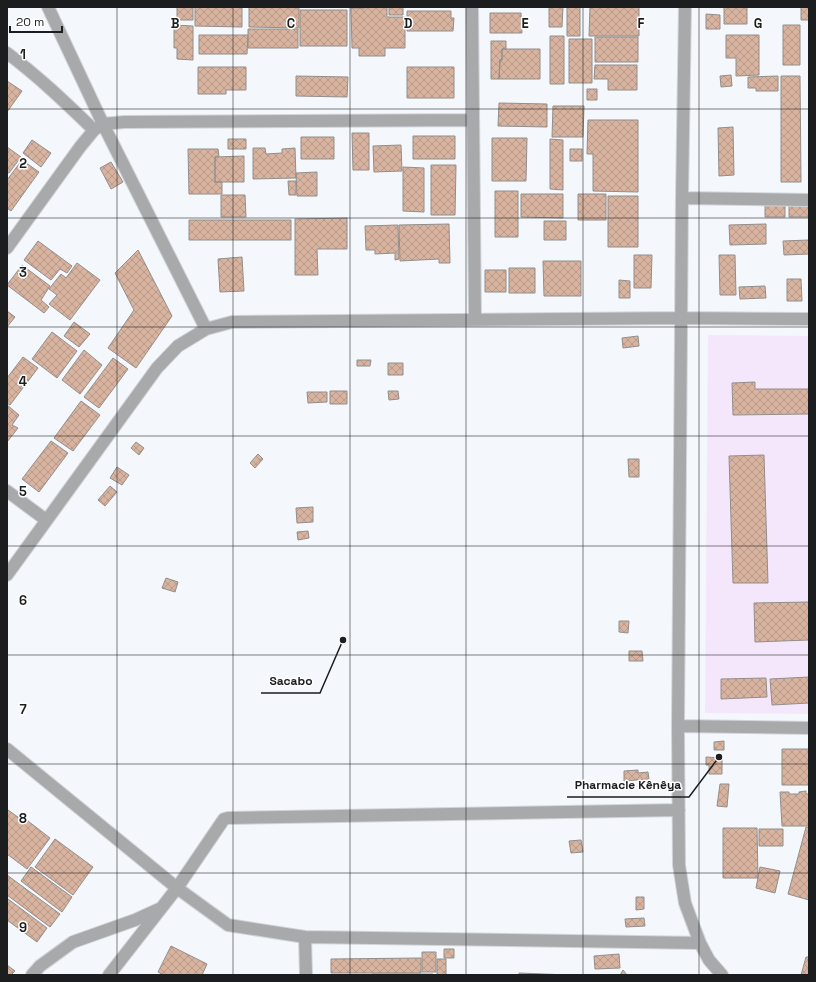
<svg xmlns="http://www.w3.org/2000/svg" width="816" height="982" viewBox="0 0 816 982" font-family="'Space Grotesk',sans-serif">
	<defs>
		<pattern id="building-cross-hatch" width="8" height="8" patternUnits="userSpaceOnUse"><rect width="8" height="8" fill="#d8b3a0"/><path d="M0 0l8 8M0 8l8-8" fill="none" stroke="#b99a89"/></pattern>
	</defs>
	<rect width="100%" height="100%" fill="#f4f7fb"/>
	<path fill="#f5e7fb" d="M708,335l101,1v378l-104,-1z"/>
	<path fill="url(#building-cross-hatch)" stroke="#928e8c" d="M177,7h16v13h-16z
		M195,7h47v20l-47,-1z
		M249,7h50v21l-50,-1z
		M365,7h22v10h18v31h-20v8h-26v-8h-7l-1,-40h14z
		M389,7h14v8h-14z
		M549,7h14l-1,20h-13z
		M567,7h13v29h-13z
		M590,7h49v29h-50z
		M724,7h23v17h-23z
		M801,7h8v13h-8z
		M300,10h47v36h-47z
		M407,11h44v7h3l-1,13h-46z
		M490,13h31l1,20h-32z
		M706,14l14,1v14h-14z
		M174,25l19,1v34l-16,-1v-11h-3z
		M783,25h17v40h-17z
		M248,29h50v19h-50z
		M199,35h49l-1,19h-48z
		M726,35h33v40l-23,1v-18h-10z
		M550,36h14v48h-14z
		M595,37h43v25h-43z
		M569,39h23v44h-23z
		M491,41h15v8h-4v11h-2l-1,19h-8z
		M502,49h38v30h-41l1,-19h2z
		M595,65h42v25h-29v-11h-14z
		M198,67h48v23h-20v4h-28z
		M407,67h47v31h-47z
		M731,75l1,11 -11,1 -1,-11z
		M296,76l52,1 -1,20 -51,-1z
		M778,76v15h-22v-3h-8v-11z
		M781,76h19l1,106h-20z
		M7,81l15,10 -15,21z
		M587,89h10v11h-10z
		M499,103l48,1v23l-49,-1z
		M553,106h31l-1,31h-31z
		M588,120h50v72l-45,-1v-37h-6z
		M733,127l1,48 -15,1 -1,-48z
		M352,133h17v37h-16z
		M413,136h42v23h-42z
		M301,137h33v22h-33z
		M492,138h35l-1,43h-34z
		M228,139h18v10h-18z
		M550,139l13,1v50l-13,-1z
		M32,140l19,13 -10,14 -18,-14z
		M401,145l1,26 -28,1 -1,-26z
		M7,147l14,10 -12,16 -2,-1z
		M253,148h12l1,6 16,-1v-4l13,-1 1,30 -43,1z
		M188,149h30l1,7 -4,1v25h7v12h-33z
		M570,149h12v12h-12z
		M244,156v26h-29v-25z
		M22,160l17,12 -28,39 -4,-3v-28z
		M111,162l12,20 -12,7 -11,-21z
		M431,165h25l-1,50h-24z
		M403,167l21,1v44l-21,-1z
		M317,172v24h-20l-1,-23z
		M288,181h8v14h-7z
		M495,191h23v46h-23z
		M521,194h42v24l-42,-1z
		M578,194h28v26h-28z
		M221,195h24l1,22h-25z
		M608,196h30v51h-30z
		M789,202l20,1v14h-20z
		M765,205h20v12h-20z
		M347,218v31h-30l1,26h-23v-56z
		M189,220h102v20h-102z
		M544,221h22v19h-22z
		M449,224l1,39h-11v-4l-39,2 -1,-36z
		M766,224v20l-36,1 -1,-20z
		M398,225l1,34 -4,1v-7l-20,1v-4h-9l-1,-24z
		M809,240v14l-25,1 -1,-14z
		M38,241l34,25 -5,7 -7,-4 -9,11 -27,-20z
		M138,250l34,66 -36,52 -28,-20 26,-38 -19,-37z
		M634,255h18l-1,33h-17z
		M719,255h16l1,40h-16z
		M242,257l2,34 -24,1 -2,-33z
		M543,261h38v35h-37z
		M77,263l23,17 -30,40 -21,-16 8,-9 -8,-6 12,-15 5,4z
		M22,265l28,21 -9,14 8,7 -5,6 -37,-28z
		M509,268h26v25h-26z
		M485,270h21v22h-21z
		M787,279h14l1,22h-15z
		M619,280l11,1v17h-11z
		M765,286l1,12 -26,1 -1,-12z
		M7,311l8,6 -8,10z
		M74,322l16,12 -11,13 -15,-11z
		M52,332l25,19 -20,27 -25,-19z
		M638,336l1,10 -16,2 -1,-10z
		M84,350l18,15 -22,29 -18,-14z
		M23,357l15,11 -28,37 -3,-2v-25z
		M113,358l15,11 -29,39 -15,-11z
		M357,360h14l-1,6h-13z
		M388,363h15v12h-15z
		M755,382v7h54v25l-76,1 -1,-32z
		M330,391h17v13h-17z
		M388,391h10l1,8 -10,1z
		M307,392h20v10l-19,1z
		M81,401l19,14 -27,36 -19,-13z
		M7,405l12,10 -7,10 6,3 -11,14z
		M51,441l17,12 -29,39 -17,-13z
		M136,442l8,6 -5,7 -8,-7z
		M258,454l5,5 -8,9 -5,-5z
		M764,455l4,128h-35l-4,-127z
		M628,459h11v18h-10z
		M117,467l12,8 -7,10 -12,-7z
		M110,486l7,6 -12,14 -7,-6z
		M313,507v15l-16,1 -1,-15z
		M308,531l1,7 -11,2 -1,-8z
		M166,578l12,4 -3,10 -13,-4z
		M809,602v38l-54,2 -1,-39z
		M619,621h10l-1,12 -9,-1z
		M629,651h13l1,10h-14z
		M809,677v26l-37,2 -2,-26z
		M766,678l1,19 -46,2v-20z
		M724,741v9h-10v-8z
		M782,749h27v36h-27z
		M706,757l16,1v16h-13v-9h-3z
		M638,770v3l10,-1 1,7 -25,2v-10z
		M720,784h9l-2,23 -10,-1z
		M806,791v3h3v32h-27l-2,-34h9v2h10v-2z
		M8,810l14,10 2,-2 26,20 -23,31 -20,-15v-42z
		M806,827l3,1v72l-21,-6z
		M723,828h34l1,50h-35z
		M759,829h24v17h-24z
		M55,839l38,28 -20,28 -38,-28z
		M581,840l2,12 -12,1 -2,-12z
		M31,867l41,30 -10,15 -41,-31z
		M760,867l20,4 -5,22 -19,-5z
		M7,875l53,39 -10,13 -43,-32z
		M636,897h8v12l-8,1z
		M8,899l39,29 -10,14 -30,-22v-19z
		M644,918l1,8 -19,1 -1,-8z
		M171,946l36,18 -5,11h-38l-6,-3z
		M444,949h10v9h-10z
		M422,952h14v20h-14z
		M619,954l1,14 -25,1 -1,-13z
		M806,957h3v18h-8z
		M421,958v15h-90v-14z
		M437,959h9v16h-9z
		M7,965l8,6 -4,4h-4z
		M623,970l4,5h-7z
		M519,973l49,2h-49z
		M372,974h61v1h-61z"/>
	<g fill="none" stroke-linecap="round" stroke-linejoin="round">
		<g stroke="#d1d4d8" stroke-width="14">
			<path id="minor" d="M48,7l55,117 103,205
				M472,7l3,312
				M685,7l-3,191 -4,528 1,139 6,38 15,40 9,17 13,15
				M7,53c31,23 59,50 87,77
				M682,198l127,2
				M7,248l73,-101 14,-17 9,-6 21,-2 349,-2
				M7,491l39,29
				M7,575l150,-207 21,-22 28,-17 26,-7 449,-4 128,1
				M678,726l131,2
				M7,749l170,139 51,37 77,12 395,6
				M305,937l1,38
				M32,975l8,-9 33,-24 62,-22 24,-11
				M109,975l68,-87 47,-69 4,-1 451,-8"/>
		</g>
		<use href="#minor" stroke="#a7a9aa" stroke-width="12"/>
	</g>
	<path fill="none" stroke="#1c1d1e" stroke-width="1" stroke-opacity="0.55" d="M117,7v968M233,7v968M350,7v968M466,7v968M583,7v968M699,7v968M7,109h802M7,218h802M7,327h802M7,436h802M7,546h802M7,655h802M7,764h802M7,873h802"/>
	<g font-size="13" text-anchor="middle" font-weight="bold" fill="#1c1d1e" stroke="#fff" stroke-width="3" stroke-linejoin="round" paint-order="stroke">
		<text x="175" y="28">B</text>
		<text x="291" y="28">C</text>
		<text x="408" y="28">D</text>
		<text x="525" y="28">E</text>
		<text x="641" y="28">F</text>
		<text x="758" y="28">G</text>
		<text x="23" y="59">1</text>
		<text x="23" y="168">2</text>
		<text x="23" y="277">3</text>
		<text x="23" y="386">4</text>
		<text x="23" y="496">5</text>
		<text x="23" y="605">6</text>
		<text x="23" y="714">7</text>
		<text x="23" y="823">8</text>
		<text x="23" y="932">9</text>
	</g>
	<path fill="none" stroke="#1c1d1e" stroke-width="1.5" d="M343 640L320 693H261M719 757L689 797H567"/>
	<g fill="#1c1d1e" stroke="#fff" stroke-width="1.5">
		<circle cx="343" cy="640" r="4"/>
		<circle cx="719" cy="757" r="4"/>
	</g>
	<g font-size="12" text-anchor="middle" font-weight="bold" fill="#1c1d1e" stroke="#fff" stroke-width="3" stroke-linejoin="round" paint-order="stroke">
		<text x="291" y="685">Sacabo</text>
		<text x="628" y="789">Pharmacie Kênêya</text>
	</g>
	<rect width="816" height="982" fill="none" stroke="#1c1d1e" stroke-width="16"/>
	<path d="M10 26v6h52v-6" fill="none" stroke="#1c1d1e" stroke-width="2"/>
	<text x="16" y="26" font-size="12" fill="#1c1d1e" stroke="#ffffff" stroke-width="3" paint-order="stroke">20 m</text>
</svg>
